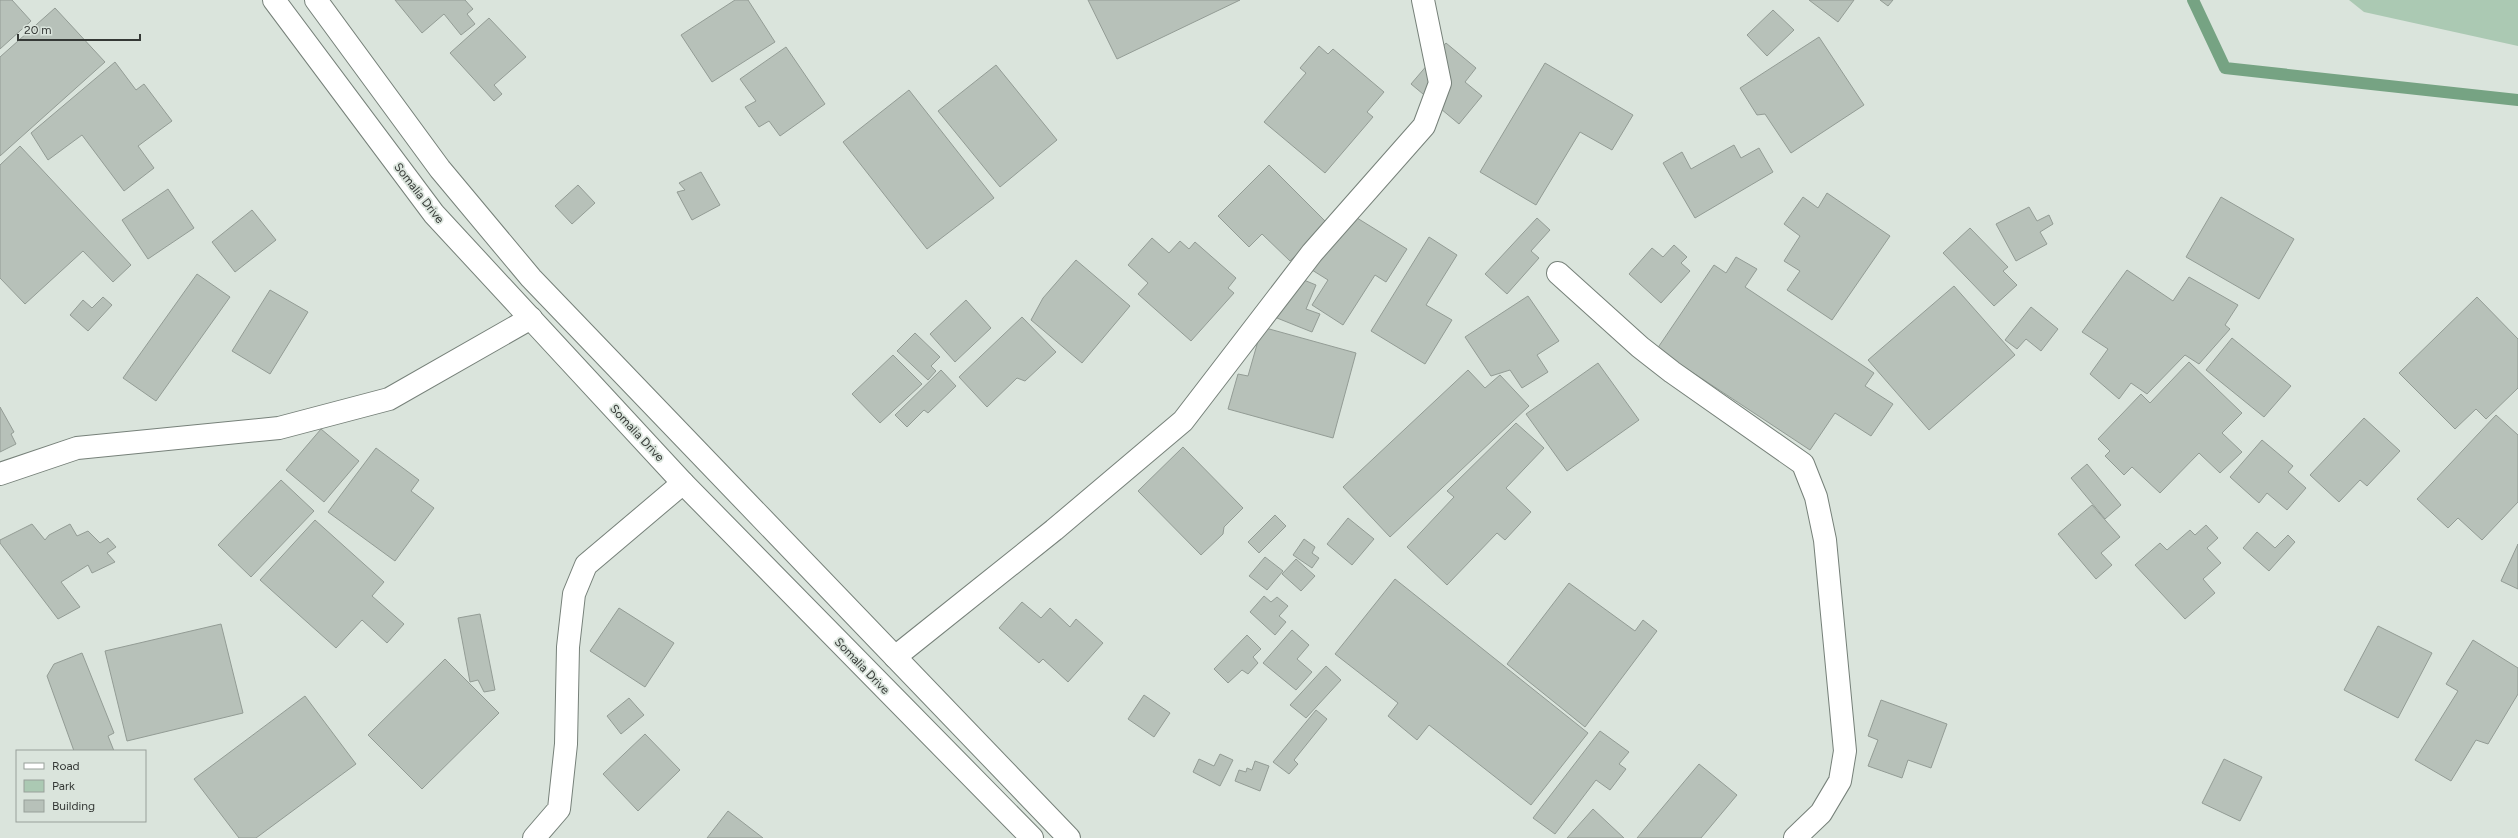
<svg xmlns="http://www.w3.org/2000/svg" width="2518" height="838" viewBox="0 0 2518 838" font-family="Figtree,sans-serif">
	<rect width="100%" height="100%" fill="#dae4dc"/>
	<path fill="#abc9b3" d="M2349,0h169v46l-154,-34z"/>
	<g fill="none" stroke-linecap="round" stroke-linejoin="round">
		<path stroke="#76a383" stroke-width="12" d="M2193,0l32,68 293,32"/>
	</g>
	<path fill="#b7c1b9" stroke="#939c95" d="M0,0h12l19,21 -31,28z
		M395,0h70l8,9 -6,5 8,10 -14,11 -17,-21 -22,19z
		M735,0h13l27,42 -63,40 -31,-47z
		M1088,0h152l-123,59z
		M1809,0h45l-16,22z
		M1880,0h13l-5,6z
		M55,8l50,54 -105,94v-99z
		M1773,10l21,20 -27,26 -20,-21z
		M489,18l37,39 -32,28 8,9 -8,7 -44,-48z
		M1819,37l45,68 -73,48 -26,-39 -8,1 -17,-27z
		M1446,43l30,25 -11,14 17,14 -23,28 -48,-40z
		M1319,46l9,8 5,-5 51,43 -17,20 6,5 -48,56 -61,-51 42,-49 -6,-5z
		M786,47l39,57 -45,32 -11,-15 -10,6 -14,-20 11,-6 -16,-22z
		M115,62l21,28 8,-6 28,37 -34,25 16,22 -30,23 -42,-56 -34,25 -17,-27z
		M1545,63l88,52 -21,35 -32,-18 -44,73 -56,-33z
		M996,65l61,75 -57,47 -62,-76z
		M909,90l85,108 -67,51 -84,-107z
		M1734,145l7,13 18,-10 14,24 -78,46 -32,-55 19,-11 9,17z
		M20,146l111,119 -18,17 -30,-31 -58,53 -25,-26v-113z
		M1269,165l59,59 -38,37 -28,-27 -13,13 -31,-31z
		M701,172l19,33 -28,15 -15,-28 8,-2 -6,-7z
		M578,185l17,18 -23,21 -17,-18z
		M168,189l26,39 -46,31 -26,-39z
		M1827,193l63,43 -58,84 -45,-30 13,-19 -16,-10 16,-25 -16,-12 19,-27 15,11z
		M2221,197l73,42 -35,60 -73,-42z
		M2029,207l8,14 12,-6 4,9 -13,8 7,12 -31,17 -20,-37z
		M1341,208l66,41 -21,33 -11,-7 -32,50 -31,-20 16,-25 -24,-15z
		M252,210l24,30 -41,32 -23,-30z
		M1537,218l13,12 -19,21 8,7 -32,36 -22,-20z
		M1970,228l38,39 -5,4 14,14 -23,21 -51,-53z
		M1429,237l28,18 -31,50 26,15 -27,44 -54,-33z
		M1152,238l17,15 11,-12 9,8 6,-7 41,36 -8,10 6,5 -43,48 -53,-47 10,-11 -20,-18z
		M1674,245l13,12 -6,6 9,8 -29,32 -32,-29 23,-26 11,9z
		M1736,257l21,12 -12,18 129,86 -9,13 28,18 -22,32 -36,-23 -25,37 -153,-101 57,-84 12,8z
		M1076,260l54,46 -48,57 -51,-43 12,-22z
		M2127,270l46,31 16,-24 49,28 -13,20 5,4 -31,35 -14,-9 -38,39 -16,-11 -12,16 -29,-25 18,-25 -26,-17z
		M197,274l33,23 -74,104 -33,-23z
		M1294,276l22,9 -10,24 14,5 -8,18 -45,-18z
		M1954,286l61,69 -86,75 -61,-70z
		M270,290l38,22 -38,62 -38,-23z
		M1528,296l31,45 -22,14 11,17 -26,16 -12,-18 -19,6 -26,-39z
		M103,297l9,8 -24,26 -18,-16 13,-15 9,8z
		M2477,297l41,42v49l-32,31 -10,-10 -21,20 -56,-56z
		M966,300l25,28 -36,34 -25,-28z
		M2031,307l27,22 -17,22 -15,-12 -9,10 -12,-9z
		M1022,317l34,35 -31,29 -8,-3 -30,29 -28,-30z
		M1262,327l94,26 -23,85 -105,-29 10,-35 10,2z
		M915,333l25,24 -9,9 5,5 -8,9 -31,-29z
		M2232,338l59,48 -27,31 -58,-47z
		M893,355l29,29 -42,39 -28,-29z
		M2189,362l53,51 -20,20 20,19 -22,21 -21,-20 -39,40 -28,-26 -8,8 -19,-19 5,-5 -12,-12 43,-45 9,9z
		M1598,363l41,57 -72,51 -41,-57z
		M941,370l15,16 -28,27 -4,-3 -17,17 -12,-12z
		M1468,370l17,18 15,-13 29,31 -139,131 -47,-50z
		M0,407l14,25 -3,2 5,10 -16,8z
		M2496,415l22,20v67l-36,38 -24,-22 -10,10 -31,-29z
		M2364,418l36,33 -33,35 -7,-6 -21,22 -29,-27z
		M1516,423l28,25 -38,40 25,24 -26,28 -8,-7 -50,52 -40,-38 47,-50 -7,-6z
		M321,429l38,32 -35,41 -38,-32z
		M2262,440l31,26 -5,6 18,16 -19,22 -20,-17 -8,10 -29,-26z
		M1183,447l60,61 -19,19 -1,7 -22,21 -63,-64z
		M376,448l43,32 -8,11 23,17 -39,53 -67,-49z
		M2087,464l34,41 -16,14 -34,-41z
		M281,480l33,31 -63,66 -33,-32z
		M2092,505l28,32 -19,16 11,12 -16,14 -38,-45z
		M1275,515l11,11 -27,27 -11,-11z
		M1348,518l26,21 -22,26 -25,-21z
		M315,520l69,62 -12,14 32,28 -17,19 -25,-23 -26,28 -76,-68z
		M32,524l13,16 4,-5 21,-11 7,12 11,-5 12,12 8,-5 8,9 -9,6 8,9 -23,11 -4,-8 -27,17 19,25 -22,12 -58,-76v-3z
		M2206,525l12,13 -11,10 14,15 -18,16 12,14 -30,26 -50,-54 25,-22 7,7 23,-20 5,5z
		M2257,532l18,16 13,-13 7,7 -26,29 -26,-23z
		M1304,539l11,8 -3,6 7,5 -7,10 -19,-13z
		M2518,544v45l-17,-8z
		M1265,557l18,14 -16,19 -18,-14z
		M1296,559l19,17 -14,15 -19,-17z
		M1395,579l193,154 -57,72 -102,-80 -12,15 -29,-24 10,-13 -63,-49z
		M1569,583l66,48 8,-11 14,11 -72,96 -78,-63z
		M1264,596l7,6 6,-5 11,9 -9,10 7,6 -11,13 -25,-23z
		M1022,602l19,16 9,-10 20,19 6,-8 27,24 -35,39 -25,-23 -4,4 -40,-35z
		M619,608l55,35 -29,44 -55,-36z
		M480,614l15,76 -11,2 -6,-12 -8,2 -12,-64z
		M221,624l22,89 -116,28 -22,-90z
		M2378,626l54,27 -34,65 -54,-28z
		M1292,630l17,15 -12,14 15,13 -16,18 -33,-27z
		M1247,635l14,14 -8,8 5,6 -10,11 -6,-4 -14,13 -14,-14z
		M2473,640l45,28v26l-30,50 -12,-4 -25,41 -36,-21 43,-69 -12,-7z
		M82,653l32,80 -6,3 6,15h-40l-27,-75 7,-12z
		M445,659l54,54 -77,76 -54,-54z
		M1326,666l15,14 -35,38 -16,-13z
		M1144,695l26,18 -16,24 -26,-18z
		M305,696l51,68 -100,74h-17l-45,-59z
		M629,698l15,17 -23,19 -14,-18z
		M1881,700l66,24 -16,44 -23,-8 -6,18 -34,-12 10,-26 -10,-4z
		M1316,710l11,9 -33,41 4,4 -9,10 -16,-12z
		M1600,731l29,21 -10,12 7,5 -16,21 -14,-10 -41,54 -22,-16z
		M645,734l35,36 -42,41 -35,-37z
		M1220,754l13,6 -13,26 -27,-14 6,-13 15,7z
		M2224,759l38,18 -22,44 -38,-18z
		M1255,761l14,5 -9,25 -25,-10 4,-11 7,2 1,-4 5,2z
		M1699,764l38,31 -36,43h-64z
		M1593,809l31,29h-57z
		M728,811l35,27h-56z"/>
	<g fill="none" stroke-linecap="round" stroke-linejoin="round">
		<g stroke="#768079" stroke-width="24">
			<path id="street" d="M1558,273l82,74 32,25 131,92 13,33 9,43 20,211 -5,30 -19,32 -26,25
				M0,474l77,-26 202,-20 110,-29 142,-81
				M895,657l159,-127 129,-109 129,-168 112,-127 16,-43 -17,-83
				M534,838l25,-29 7,-65 2,-97 6,-53 12,-29 97,-82"/>
		</g>
		<g stroke="#768079" stroke-width="24">
			<path id="primary" d="M274,0l160,214 249,269 349,355
				M316,0l124,169 91,109 538,560"/>
		</g>
		<use href="#street" stroke="#fff" stroke-width="22"/>
		<use href="#primary" stroke="#fff" stroke-width="22"/>
	</g>
	<g text-anchor="middle" dominant-baseline="central" stroke-width="3.5" stroke-linejoin="round" paint-order="stroke">
		<g font-size="12" fill="#353936" stroke="#dae4dc">
			<text transform="translate(419 193) rotate(52)">Somalia Drive</text>
			<text transform="translate(637 433) rotate(47)">Somalia Drive</text>
			<text transform="translate(862 666) rotate(46)">Somalia Drive</text>
		</g>
	</g>
	<rect x="16" y="750" width="130" height="72" fill="#dae4dc" stroke="#98a09a"/>
	<rect x="24" y="763" width="20" height="6" fill="#ffffff" stroke="#98a09a"/>
	<text x="52" y="770" font-size="12" fill="#353936">Road</text>
	<rect x="24" y="780" width="20" height="12" fill="#abc9b3" stroke="#98a09a"/>
	<text x="52" y="790" font-size="12" fill="#353936">Park</text>
	<rect x="24" y="800" width="20" height="12" fill="#b7c1b9" stroke="#98a09a"/>
	<text x="52" y="810" font-size="12" fill="#353936">Building</text>
	<path d="M18 34v6h122v-6" fill="none" stroke="#353936" stroke-width="2"/>
	<text x="24" y="34" font-size="12" fill="#353936" stroke="#dae4dc" stroke-width="3" paint-order="stroke">20 m</text>
</svg>
